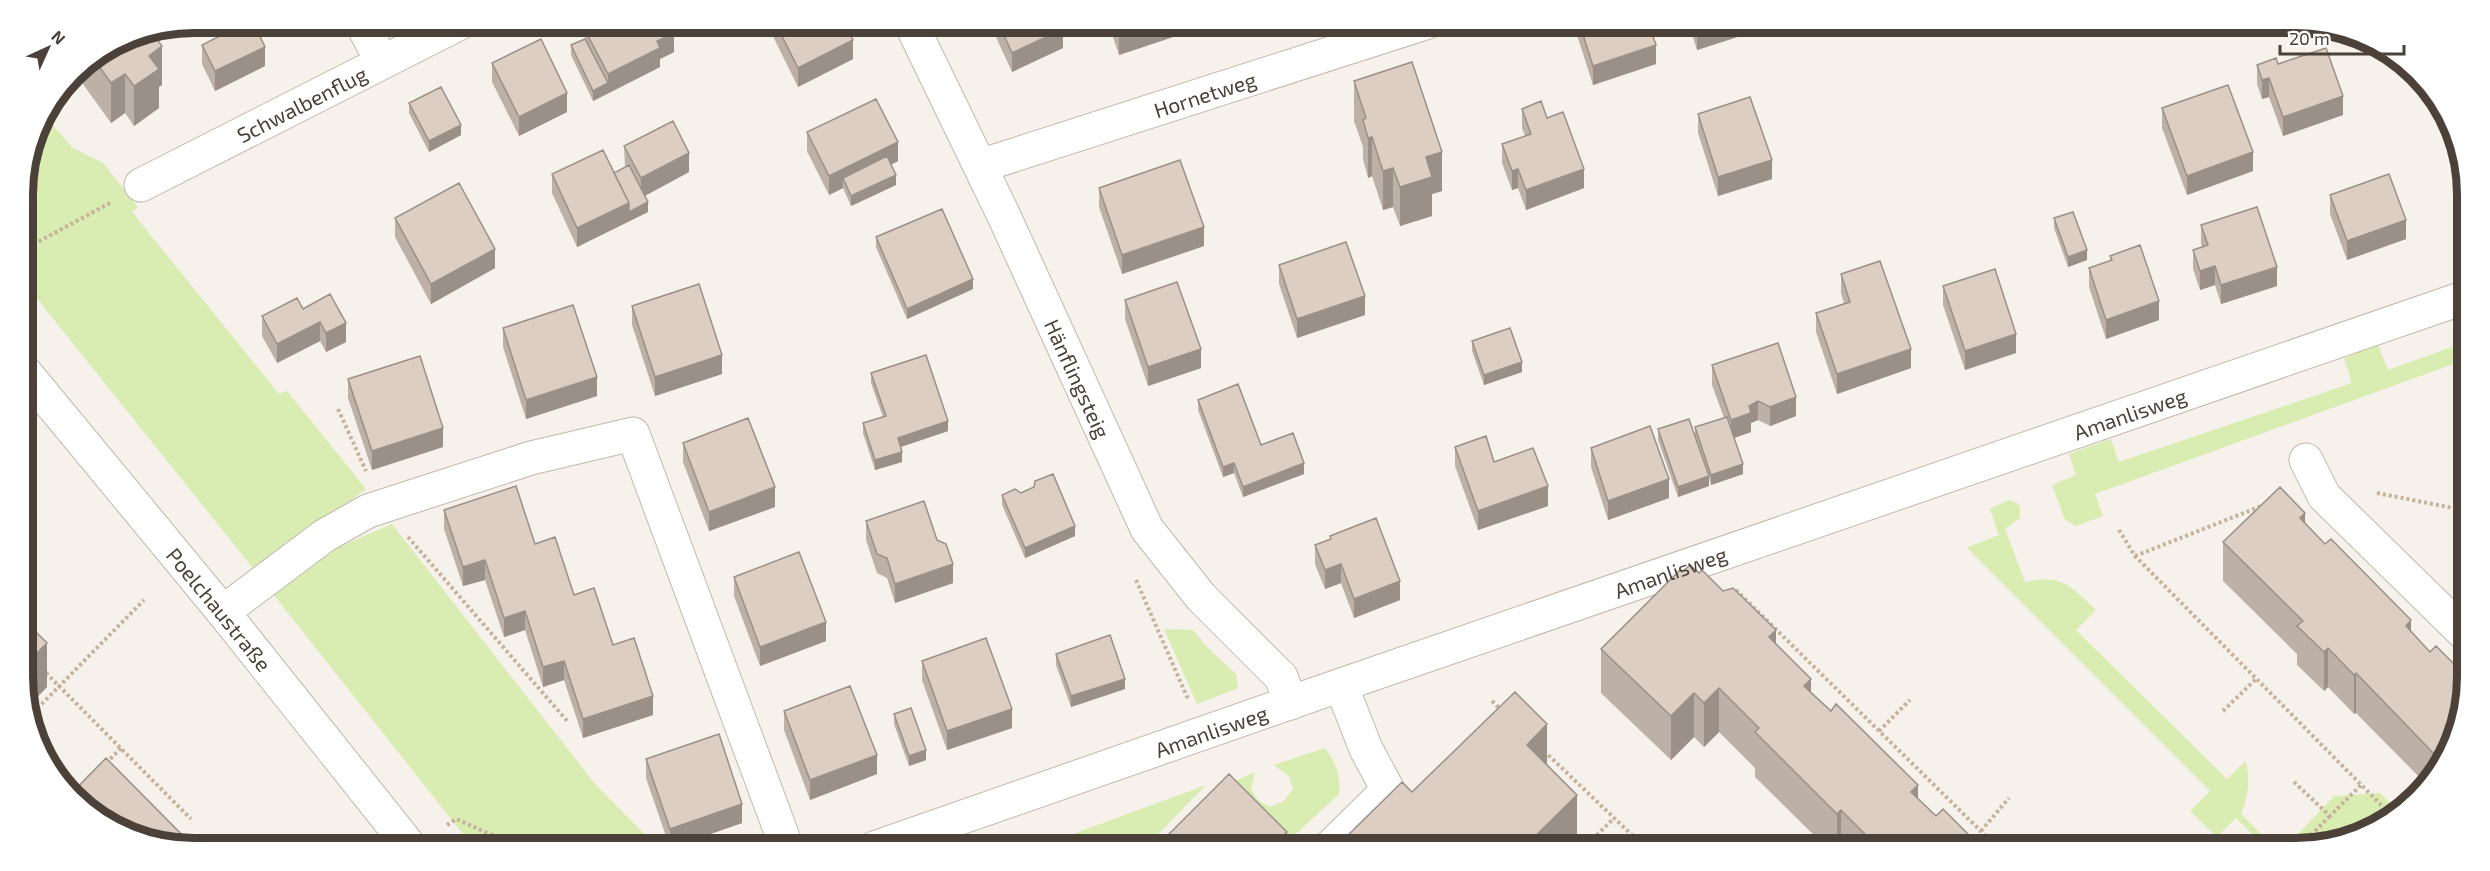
<svg xmlns="http://www.w3.org/2000/svg" width="2490" height="871" viewBox="0 0 2490 871" font-family="'Exo 2',sans-serif">
	<rect width="100%" height="100%" fill="#f6f1eb"/>
	<path fill="#d9ecb1" d="M43,114l30,34 30,15 35,44 -6,5 147,182 8,-3 79,98 -110,83 -233,-291v-99z
		M2466,342l1,17 -372,135 8,22 -27,10 -11,-6 -13,-35 24,-10 -7,-21 42,-15 8,23 233,-79 -8,-25 34,-13 10,25z
		M2008,500l9,3 3,4v11l-15,11 20,53c36,-9 47,5 71,28l-20,20 151,149 19,-18c4,21 3,34 -5,53l34,34h-9l-30,-30 -19,19 -27,-26 20,-20 -241,-241 -1,-3 31,-12 -9,-26z
		M392,524l203,260 63,64h-184l-201,-254 48,-39z
		M1164,629l29,1 14,17 29,27 2,14 -41,16z
		M1325,748c11,14 16,28 14,46l-52,48 -58,-58 26,-12 -4,17 6,10 12,8 14,-5 10,-13 -4,-13 -15,-11z
		M1206,785l-61,63h-110z
		M2380,793l20,20 -93,35h-22l49,-52z"/>
	<g fill="none" stroke-linecap="round" stroke-linejoin="round">
		<g stroke="#c3b8ac" stroke-width="35">
			<g id="minor">
				<path d="M361,22l21,40"/>
				<path id="s1" d="M910,22l94,194 143,313 54,68 80,80 10,26"/>
				<path id="s2" d="M980,166l448,-144"/>
				<path id="s3" d="M141,185l321,-163"/>
				<path id="s4" d="M24,371l199,241 188,236"/>
				<path d="M2306,460l18,36 143,140"/>
				<path d="M223,612l101,-76 44,-25 163,-53 102,-24 154,414"/>
				<path id="s5" d="M874,848l467,-163 1125,-388"/>
				<path d="M1329,848l59,-58 -22,-41 -25,-64"/>
			</g>
		</g>
		<path stroke="#c5b29c" stroke-width="4" stroke-dasharray="3 3" stroke-linecap="butt" d="M23,250l87,-47
			M338,409l28,62
			M2377,493l81,16 9,-3
			M2119,530l16,26 257,260
			M408,537l160,185
			M2135,556l129,-51
			M1136,580l52,119
			M1736,590l262,258
			M46,673l145,146
			M1492,701l9,9
			M2223,711l34,-33
			M29,717l115,-117
			M1879,731l31,-31
			M1544,751l90,86
			M106,763l15,-15
			M2294,782l36,34 32,-32
			M447,825l9,-6 65,29
			M1981,831l28,-33
			M1584,848l30,-30
			M2298,848l32,-32"/>
		<use href="#minor" stroke="#fff" stroke-width="33"/>
	</g>
	<path fill="#bdb1a7" d="M766,22h78l9,37 -55,28z
		M989,22h71l3,26 -51,24z
		M1108,22h68v14l-57,19z
		M1577,22h71l8,42 -63,21 -16,-50z
		M1688,22h96l-87,28z
		M585,30l89,22 -14,7v8l-67,34 -22,-46v-10l14,-6z
		M129,35l33,50 -3,2v21l-25,18 -9,-13 -14,10 -36,-50 6,-8z
		M202,45l63,21 -50,25 -13,-27z
		M492,63l75,49 -48,24 -27,-54z
		M2278,64l65,51 -60,21 -14,-39 -7,2 -5,-15v-19z
		M1354,81l88,110 -10,3v22l-32,10 -7,-19 -10,3 -11,-34 -4,2 -5,-19v-12l-9,-26z
		M409,103l52,32 -32,17 -20,-39z
		M2162,108l91,63 -66,24 -25,-67z
		M1522,109l25,9 37,70 -58,22 -8,-22 -6,2 -10,-27v-19l23,-8 -3,-8z
		M1698,114l74,65 -54,17 -20,-63z
		M807,132l91,29 -7,4 5,20 -45,21 -8,-18 -14,7 -22,-44z
		M624,146l65,26 -45,24 4,16 -71,35 -25,-54v-19l62,-1 11,-6z
		M1099,188l105,58 -82,28 -23,-67z
		M2330,195l76,44 -59,21 -17,-46z
		M395,218l100,50 -64,36 -36,-67z
		M2054,218l33,42 -19,7 -14,-39z
		M2201,225l76,61 -56,18 -6,-19 -15,5 -7,-21v-19l9,-3 -1,-3z
		M876,237l97,52 -66,30 -31,-72z
		M2110,256l49,64 -53,19 -17,-52v-19l21,-7z
		M1279,265l86,50 -68,23 -18,-54z
		M1841,274l70,94 -74,26 -21,-62v-19l28,-10 -3,-10z
		M1943,286l73,67 -51,17 -22,-65z
		M1125,300l76,68 -53,18 -23,-67z
		M632,306l90,68 -67,22 -23,-71z
		M303,309l43,33 -20,10 -6,-11 -43,22 -15,-27v-20z
		M503,328l94,68 -71,23 -23,-72z
		M1472,341l50,31 -38,13 -12,-34z
		M1712,365l84,51 -26,10 -12,-6 -7,3v9l-17,6 9,36 -32,11 -2,-8v9l-31,11 -20,-57v-11l37,8v-10l29,-9 -12,-33z
		M871,373l77,58 -48,16 2,15 -27,8 -12,-37v-10l20,-6 -12,-34z
		M348,379l95,68 -71,23 -24,-72z
		M1198,400l63,45 43,29 -61,23 -9,-24 -11,4 -25,-67z
		M683,443l92,64 -66,24 -26,-69z
		M1455,447l39,15 54,44 -70,24 -23,-64z
		M1591,448l78,50 -61,22 -17,-53z
		M1002,495l73,41 -50,22 -23,-53z
		M444,510l91,34 78,101 40,70 -70,23 -19,-58 -21,7 -18,-57 -21,7 -19,-57 -22,6 -19,-57z
		M866,521l71,19 16,43 -58,20 -8,-25 -10,-5 -11,-33z
		M2305,524l106,108 47,100 -35,49 -67,-68 -2,1 -26,-27 -4,4 -27,-26v-11l-74,-73v-39z
		M1330,536l70,64 -46,18 -13,-35 -16,6 -10,-25v-19l15,-6z
		M1682,572l17,1 77,71 35,48 107,107 18,17 46,32h-155l-72,-71v-9l-36,-36 -15,15 -10,-10 -23,23 -70,-67v-44z
		M734,577l92,64 -66,25 -26,-70z
		M1056,654l69,35 -54,18 -15,-42z
		M922,661l90,67 -65,22 -25,-70z
		M784,711l93,63 -67,26 -26,-70z
		M894,714l32,46 -17,6 -15,-42z
		M646,759l96,64 -72,25 -24,-70z"/>
	<path fill="#9a9088" d="M1159,22h17v14l-57,19v-19z
		M1216,22h16l-16,4z
		M1725,22h59l-87,28v-19z
		M1063,29v19l-51,24v-19z
		M674,33v19l-14,7v8l-67,34v-10l15,-8v-9l49,-33z
		M853,40v19l-55,28v-19z
		M1656,45v19l-63,21v-19z
		M162,46v39l-3,2v21l-25,18v-40l15,-30z
		M265,47v19l-50,25v-20z
		M125,74v39l-14,10v-40z
		M2269,78v19l-7,2v-19z
		M567,93v19l-48,24v-19z
		M2343,96v19l-60,21v-19z
		M461,125v10l-32,17v-11z
		M1372,137v39l-4,2v-40z
		M898,142v19l-51,25 -4,-8v10l-14,7v-19z
		M1442,152v39l-10,3v22l-32,10v-39l26,-30z
		M2253,152v19l-66,24v-19z
		M689,153v19l-48,26v-20z
		M1772,160v19l-54,17v-19z
		M1393,168v39l-10,3v-39z
		M1518,169v19l-6,2v-19z
		M1584,169v19l-58,22v-20z
		M896,175v10l-45,21v-10z
		M648,202v10l-71,35v-19l52,-25z
		M2406,220v19l-59,21v-19z
		M1204,227v19l-82,28v-19z
		M495,249v19l-64,36v-20z
		M2087,250v10l-19,7v-10z
		M2215,266v19l-15,5v-19z
		M2277,267v19l-56,18v-19z
		M973,279v10l-66,30v-10z
		M1365,296v19l-68,23v-19z
		M2159,301v19l-53,19v-19z
		M320,322v19l-43,22v-19z
		M346,323v19l-20,10v-19z
		M2016,334v19l-51,17v-19z
		M1201,349v19l-53,18v-19z
		M1911,349v19l-74,26v-20z
		M722,355v19l-67,22v-19z
		M1522,362v10l-38,13v-10z
		M597,377v19l-71,23v-19z
		M1796,397v19l-26,10v-19z
		M1758,401v19l-7,3v9l-20,7v-19l18,-14z
		M948,421v10l-50,17v-10z
		M443,428v19l-71,23v-19z
		M902,452v10l-27,8v-10z
		M1234,463v10l-11,4v-10z
		M1304,463v11l-61,23v-10z
		M1743,464v10l-32,11v-10z
		M1709,476v10l-31,11v-10z
		M1669,479v19l-61,22v-19z
		M1548,486v20l-70,24v-19z
		M775,487v20l-66,24v-19z
		M2305,513v39l-5,-34z
		M1075,526v10l-50,22v-10z
		M485,560v20l-22,6v-19z
		M953,564v19l-58,20v-19z
		M1341,564v19l-16,6v-19z
		M1400,581v19l-46,18v-19z
		M525,611v19l-21,7v-19z
		M2411,620v40l-5,-34z
		M826,622v19l-66,25v-19z
		M1776,630v45l-7,-38z
		M47,643v44l-21,22 -1,-44z
		M2328,648v39l-4,4v-39z
		M564,661v19l-21,7v-20z
		M2356,673v40l-2,1v-39z
		M1125,679v10l-54,18v-11z
		M1811,679v44l-7,-37z
		M1719,688v44l-15,15v-44z
		M1694,693v44l-23,23v-44z
		M653,696v19l-70,23v-19z
		M1012,709v19l-65,22v-19z
		M1547,724v45l-20,-24z
		M926,750v10l-17,6v-10z
		M877,755v19l-67,26v-20z
		M1918,785v45l-7,-38z
		M1577,795v44l-9,9h-45z
		M742,804v19l-72,25v-19z
		M1841,810v38h-4v-34z
		M1287,832v10l-7,6h-10z"/>
	<path fill="#dccec2" stroke="#9a9088" stroke-width="1.5" d="M247,22h6l12,25 -50,24 -13,-26z
		M599,22h70l5,11 -17,8 3,7 -52,26 -23,-44z
		M775,22h69l9,18 -55,28z
		M998,22h62l3,7 -51,24z
		M1114,22h45l-40,14z
		M1579,22h69l8,23 -63,21z
		M1695,22h30l-28,9z
		M151,31l11,15 -13,10 10,13 -25,17 -9,-12 -14,9 -18,-25 36,-23z
		M541,39l26,54 -48,24 -27,-54z
		M585,39l23,44 -15,8 -22,-46z
		M2326,48l17,48 -60,21 -14,-39 -7,2 -5,-15 19,-7 2,6z
		M1412,62l30,90 -16,5 6,20 -32,10 -7,-19 -10,3 -11,-34 -4,1 -5,-18 3,-2 -12,-37z
		M2228,85l25,67 -66,24 -25,-68z
		M441,87l20,38 -32,16 -20,-38z
		M1750,97l22,63 -54,17 -20,-63z
		M876,99l22,43 -69,34 -22,-44z
		M1541,101l6,17 16,-6 21,57 -58,21 -8,-21 -6,2 -10,-27 29,-10 -9,-25z
		M673,121l16,32 -48,25 -17,-32z
		M603,150l26,53 -52,25 -25,-54z
		M887,156l9,19 -45,21 -8,-18z
		M1180,160l24,67 -82,28 -23,-67z
		M629,165l19,37 -19,10v-9l-15,-30z
		M2389,174l17,46 -59,21 -17,-46z
		M459,183l36,66 -64,35 -36,-66z
		M2257,207l20,60 -56,18 -6,-19 -15,5 -7,-21 15,-5 -7,-20z
		M942,209l31,70 -66,30 -31,-72z
		M2073,212l14,38 -19,7 -14,-39z
		M1346,242l19,54 -68,23 -18,-54z
		M2140,245l19,56 -53,19 -17,-52 23,-8 -2,-4z
		M1880,261l31,88 -74,25 -21,-61 34,-11 -9,-28z
		M1995,269l21,65 -51,17 -22,-65z
		M1177,282l24,67 -53,18 -23,-67z
		M699,284l23,71 -67,22 -23,-71z
		M330,294l16,29 -20,10 -6,-11 -43,22 -15,-28 35,-18 6,11z
		M573,305l24,72 -71,23 -23,-72z
		M1510,328l12,34 -38,13 -12,-34z
		M1778,343l18,54 -26,10 -12,-6 -9,5 2,7 -20,7 -19,-55z
		M926,355l22,66 -50,17 4,14 -27,8 -12,-37 23,-7 -15,-43z
		M420,356l23,72 -71,23 -24,-72z
		M1238,384l23,61 32,-12 11,30 -61,24 -9,-24 -11,4 -25,-67z
		M1727,417l16,47 -32,11 -16,-48z
		M748,418l27,69 -66,25 -26,-69z
		M1689,419l20,57 -31,11 -20,-58z
		M1650,426l19,53 -61,22 -17,-53z
		M1486,436l8,26 39,-14 15,38 -70,25 -23,-64z
		M1053,474l22,52 -50,22 -23,-53 13,-6 6,4 13,-6 1,-6z
		M516,486l19,58 20,-7 19,58 20,-7 19,57 21,-7 19,58 -70,23 -19,-58 -21,6 -18,-56 -21,7 -19,-58 -22,7 -19,-57z
		M2280,487l25,26 -5,5 25,26 6,-5 80,81 -5,6 24,26 6,-6 31,31 -9,55 -19,27 -83,-86 -2,2 -26,-27 -4,4 -27,-26 6,-5 -80,-79z
		M924,501l13,39 9,4 7,20 -58,20 -8,-26 -10,-4 -11,-33z
		M1376,518l24,63 -46,18 -13,-35 -16,6 -10,-25 16,-6 -1,-3z
		M799,552l27,70 -66,25 -26,-70z
		M1690,565l9,8 3,-3 21,21 10,-3 43,42 -7,7 42,42 -7,7 27,25 5,-7 82,81 -7,7 25,24 7,-7 39,39h-109l-9,-8 3,-4 -26,-26 -4,4 -82,-82 4,-4 -40,-40 -15,15 -10,-10 -23,23 -70,-67 79,-79 2,2z
		M25,621l22,22 -22,22z
		M1110,635l15,44 -54,17 -15,-42z
		M986,638l26,71 -65,22 -25,-70z
		M850,686l27,69 -67,25 -26,-69z
		M1515,692l32,32 -20,21 50,50 -54,53h-181l-4,-3 64,-63 10,10z
		M911,708l15,42 -17,6 -15,-42z
		M719,734l23,70 -72,25 -24,-70z
		M106,758l90,91 -57,-9 -68,-46z
		M1229,774l58,58 -17,16h-115z"/>
	<g text-anchor="middle" dominant-baseline="central" stroke-width="4.5" stroke-linejoin="round" paint-order="stroke">
		<g font-size="21" fill="#4b4138" stroke="#fff">
			<text stroke="none"><textPath href="#s2" startOffset="236">Hornetweg</textPath></text>
			<text stroke="none"><textPath href="#s3" startOffset="180">Schwalbenflug</textPath></text>
			<text stroke="none"><textPath href="#s1" startOffset="394">Hänflingsteig</textPath></text>
			<text stroke="none"><textPath href="#s5" startOffset="1329">Amanlisweg</textPath></text>
			<text stroke="none"><textPath href="#s5" startOffset="843">Amanlisweg</textPath></text>
			<text stroke="none"><textPath href="#s4" startOffset="308">Poelchaustraße</textPath></text>
			<text stroke="none"><textPath href="#s5" startOffset="357">Amanlisweg</textPath></text>
		</g>
	</g>
	<path d="M0 0H2490V871H0ZM194 33H2296A161 161 0 0 1 2457 194V677A161 161 0 0 1 2296 838H194A161 161 0 0 1 33 677V194A161 161 0 0 1 194 33Z" fill="#fff" fill-rule="evenodd"/>
	<path fill="none" stroke="#4b4138" stroke-width="8" d="M194 33H2296A161 161 0 0 1 2457 194V677A161 161 0 0 1 2296 838H194A161 161 0 0 1 33 677V194A161 161 0 0 1 194 33Z"/>
	<g transform="translate(48 48) rotate(45)" stroke="#ffffff" stroke-width="4.5" paint-order="stroke">
	<path d="M0-4.5L10 22L0 15L-10 22Z" fill="#4b4138"/>
	<text y="-9" font-size="16" font-weight="bold" text-anchor="middle" fill="#4b4138">N</text>
	</g>
	<path d="M2280 45v9h124v-9" fill="none" stroke="#4b4138" stroke-width="3"/>
	<text x="2289" y="45" font-size="18" fill="#4b4138" stroke="#ffffff" stroke-width="4.5" paint-order="stroke">20 m</text>
</svg>
